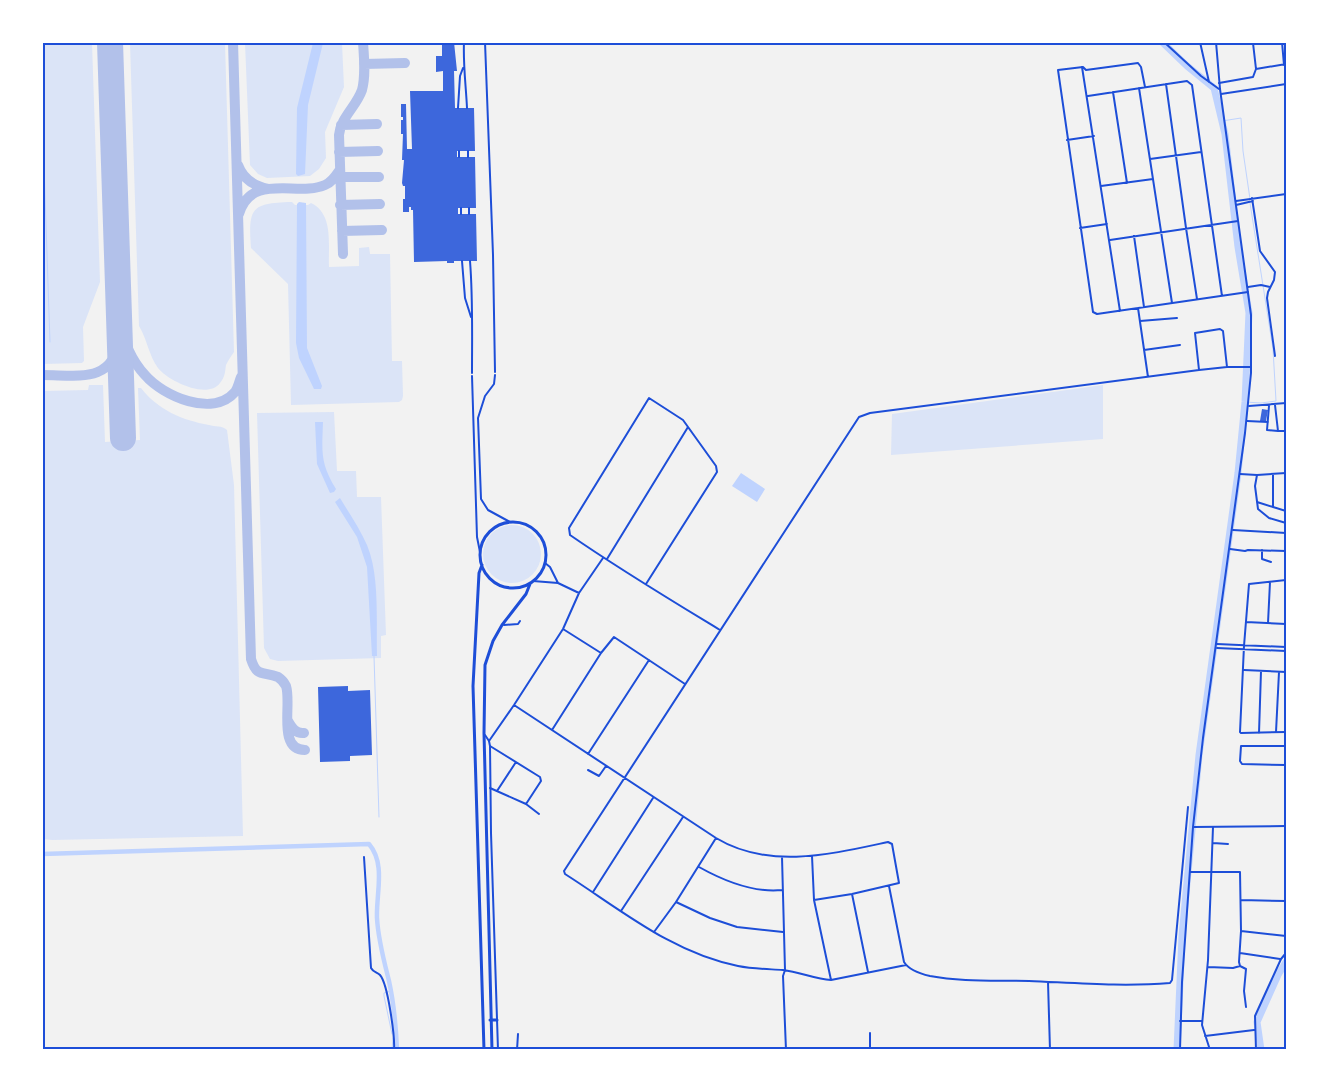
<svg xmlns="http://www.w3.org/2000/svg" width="1329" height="1092" viewBox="0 0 1329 1092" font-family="Signika,sans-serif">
	<rect width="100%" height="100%" fill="#f2f2f2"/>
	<path fill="#dbe4f7" d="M42,43h50l8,239 -17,45 1,34 -2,2 -39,1z
		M130,43h95l9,309c-3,4 -6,9 -8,13 -1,7 -1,12 -6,18 -12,17 -52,-2 -62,-15 -9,-12 -11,-29 -19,-42z
		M245,43h97l2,44 -19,45 1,26 -7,11 -9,7 -43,2 -9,-4 -8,-9z
		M292,202l3,3h13l3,-2c23,11 17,42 18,64l30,-1v-18l10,-1 1,7h20l2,107h10l1,35 -1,4 -3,2 -108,3 -3,-121 -37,-36c-3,-40 0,-45 41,-46z
		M89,385h14l2,57 35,-2 -2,-52h3c17,22 41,32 68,37 6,2 13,0 18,5l7,55 9,351 -191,4 -9,-1v-448l45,-1z
		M1103,385v54l-212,16 1,-41z
		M334,412l3,59h19l1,26h24l5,138 -5,1v22l-103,3 -8,-2 -6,-11 -7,-235z
		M483 554a29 29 0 1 1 58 0a29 29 0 1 1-58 0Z"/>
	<path fill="#bfd3fe" d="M313,43h10l-15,62 -3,69 -7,2 -2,-2 1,-66z
		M299,202l7,1 1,145 15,38 -1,3h-7l-15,-31 -3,-15 1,-139z
		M315,422h8c-1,30 -3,41 13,67l-2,3 -4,1 -13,-29z
		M741,473l24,16 -8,13 -25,-16z
		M340,498c9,15 20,31 27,47 13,31 9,77 10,111h-5l-5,-89 -10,-30 -22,-35z"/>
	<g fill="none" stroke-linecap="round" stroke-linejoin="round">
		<path stroke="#bfd3fe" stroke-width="1" d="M42,107l8,235
			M1222,121l19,-3 2,33 7,48
			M1245,402l16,1 15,-2 -3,-52 -23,-146
			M374,656l5,161
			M391,991l-7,2v3l8,38
			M392,1050l1,-12"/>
		<path stroke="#bfd3fe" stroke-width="4.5" d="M42,854l327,-10c17,20 7,49 8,74 1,21 7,43 12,63 5,23 7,45 8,69"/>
		<path stroke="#bfd3fe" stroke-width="7" d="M1162,42l25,24 27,22 11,46 13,113 11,66 -4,89 -7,71 -39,282 -17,181 -5,114
			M1261,1050l-4,-28 21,-47 8,-13"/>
		<path stroke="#b2c1ea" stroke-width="10" d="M233,42l18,617c6,19 12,12 27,18 3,2 6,5 8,9 6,18 -9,64 19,64
			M364,64l41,-1
			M341,125l36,-1
			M339,152l39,-1
			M238,165c5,14 16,21 30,24
			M340,177h39
			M340,205l40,-1
			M239,214c12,-42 59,-17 86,-29 7,-3 10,-8 14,-14
			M342,231l40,-1
			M343,254l-4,-119c2,-18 17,-28 23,-45 4,-15 2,-32 1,-48
			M119,323c6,20 12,37 26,52 18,21 68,43 90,17 3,-4 4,-10 6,-15
			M42,375c37,0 69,9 78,-35
			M288,721c4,7 8,13 16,12"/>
		<path stroke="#b2c1ea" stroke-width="26" d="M110,42l13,396"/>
	</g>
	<path fill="#3d67dc" d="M442,42h12l3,29h-3l1,37h19l1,43h-18v6h18l1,51h-18v6h18l1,47h-23v2h-7v-2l-33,1 -1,-52h-2v-3h-2v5h-6v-13h2v-13h-2l-1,-3 2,-23h-2l1,-26h-2v-14h2v-3h-2v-13h5l1,45h5l-2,-58h33v-20l-7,1v-16h6z
		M1262,409l6,1 -2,11h-6z
		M348,686v5l22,-1 2,65 -22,1v5l-30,1 -2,-75z"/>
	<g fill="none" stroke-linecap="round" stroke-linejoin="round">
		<path stroke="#1d4ed8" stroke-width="2" d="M1164,42l37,34 18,13
			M1200,42l9,40
			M1282,42l2,23
			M1082,67l38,244
			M1256,69l30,-5
			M1219,83l34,-6 3,-8 -3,-26
			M1166,84l20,144 11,71
			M1145,87l-4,-20 -3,-4 -52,7 -3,-3 -25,3 35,242 4,2 151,-22
			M1139,88l33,215
			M1113,92l14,91
			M1221,94l65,-10
			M1088,96l99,-15 5,4 30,211
			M1067,140l27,-4
			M1150,159l51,-7
			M1101,186l52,-7
			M1252,198l8,53 15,21 -1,8 -6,12 -1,6 8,58
			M1236,201l50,-7
			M1236,205l17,-4
			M1080,228l27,-4
			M1134,236l10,71
			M1110,240l128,-19
			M1248,287l13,-2 9,2
			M1138,308l10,69
			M1140,321l37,-3
			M1144,350l36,-5
			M1199,370l-4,-37 25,-4 3,2 4,36
			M1275,405l3,26h8
			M1249,406l37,-3
			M1269,406l-2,24 11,1
			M1247,421l21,1
			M1240,474l17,1 29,-2
			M1257,475l-2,11 3,23 11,9 17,5
			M1257,502l16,5v-33
			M1273,507l13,4
			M1233,530l53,3
			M1230,549l15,2 3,-1 38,1
			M1262,550v9l9,3
			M607,559l81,-132
			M545,563l5,4 8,16
			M1286,580l-37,4 -5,62 -4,86 1,1 45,-1
			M533,581l25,2 21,10
			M646,584l71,-112 -1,-6 -33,-46 -34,-22 -80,130 1,7c49,34 99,64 150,95
			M1246,622l40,2
			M1268,623l2,-41
			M504,625l14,-1 2,-3
			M563,629l38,24
			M1217,644l69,3
			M1217,648l69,3
			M1244,670l42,2
			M514,705l202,133c53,32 116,16 172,4l4,2 7,39 -47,11 -38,6
			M552,730l49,-77 13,-16 71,47
			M1276,732l3,-60
			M1259,733l2,-62
			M489,741l25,-36 49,-76 16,-36 24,-35
			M490,746l50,31 1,4 -15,23
			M1286,746h-45l-1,15 2,3 44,1
			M588,754l61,-94
			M588,770l11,6 7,-10
			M490,788l36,16 13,10
			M497,791l19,-29
			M1213,843l15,1
			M812,856l2,44 17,80
			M364,857l7,111c2,4 6,4 9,7 8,9 15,62 14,75
			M782,857l3,113 -2,6 3,74
			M699,867c25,14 54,26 83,23
			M1190,872h50l1,59 -2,31 1,4 6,3 -2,22 2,16
			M889,886l15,76c5,8 17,12 26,14 32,6 66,4 99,5 47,2 94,6 141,2l2,-3 16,-173
			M593,892l60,-94
			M852,894l16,78
			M1241,900l45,1
			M676,902l34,16 27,9 46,5
			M621,911l62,-94
			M1241,931l45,5
			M654,932l22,-30 40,-64
			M1240,953l40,6
			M906,965l-75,15c-16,-1 -31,-8 -48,-10 -15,-1 -30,-1 -45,-4 -66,-13 -118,-57 -173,-92l-1,-3 295,-454 11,-4 329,-43 28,-3h24
			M1208,967l25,1 7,-2
			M1048,982l2,68
			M1180,1021h22
			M870,1033v17
			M1205,1036l49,-6
			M517,1050l1,-16
			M1210,1050l-8,-25 6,-65 5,-133
			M1256,1050l-1,-34 26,-57 5,-6"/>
		<path stroke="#1d4ed8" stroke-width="2" d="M464,42c-1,23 2,44 3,66
			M485,42l8,213 2,117
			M458,108l2,-32 3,-8
			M459,151v6
			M468,151v6
			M461,208v6
			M469,208v6
			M462,261l3,37 6,19
			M470,261c3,37 2,74 2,112
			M495,375l-1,9 -9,12 -7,22 3,81 7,11 22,12
			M472,376l5,161 3,15
			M485,735l4,6 1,5 1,87 7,217
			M1193,827l93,-1
			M1180,1050l2,-68 11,-155 10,-89 42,-305 6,-60v-58l-31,-226 -4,-47"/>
		<path stroke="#1d4ed8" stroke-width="3" d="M480 555a33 33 0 1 1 66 0a33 33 0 1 1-66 0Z
			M482,565l-3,8 -6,113 11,364
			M490,1020h7
			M492,1050l-8,-317 1,-68 8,-24 9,-16 24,-31 4,-10"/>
	</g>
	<rect width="1329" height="1092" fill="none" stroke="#ffffff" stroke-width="88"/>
	<rect x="44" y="44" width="1241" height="1004" fill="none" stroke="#1d4ed8" stroke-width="2"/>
</svg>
